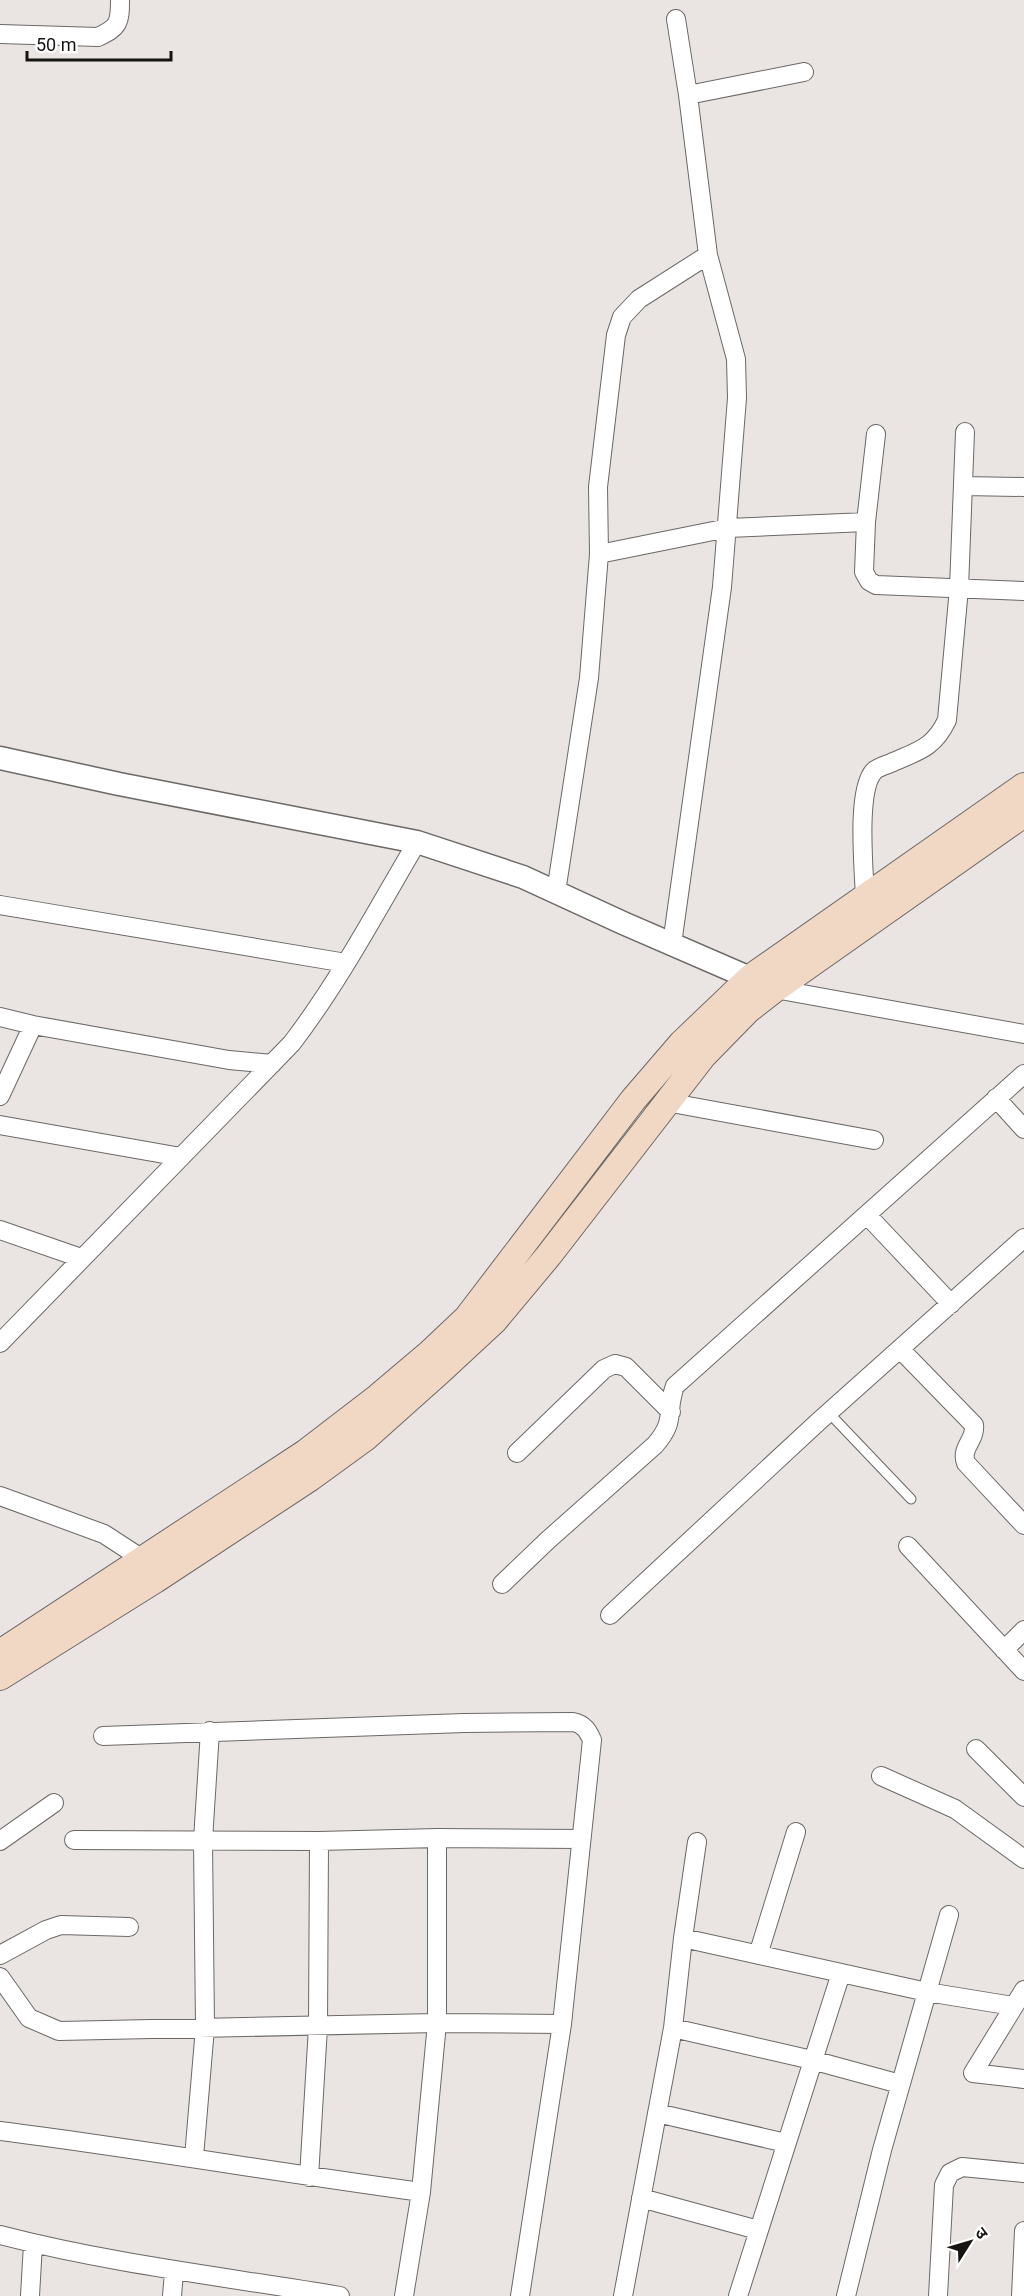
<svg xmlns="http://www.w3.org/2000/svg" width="1024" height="2296" viewBox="0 0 1024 2296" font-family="Roboto,'Noto Sans Devanagari',sans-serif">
	<rect width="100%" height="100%" fill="#eae5e3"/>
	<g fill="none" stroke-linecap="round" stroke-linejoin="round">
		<g stroke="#6c6866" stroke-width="11">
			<path id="service" d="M829,1413l82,86"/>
		</g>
		<g stroke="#6c6866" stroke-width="20">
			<path id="minor" d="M0,34l98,3c21,-10 22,-14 22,-37
				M688,95l116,-23
				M876,434l-10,88 -2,50 5,9 7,4 148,6
				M964,486l60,1
				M599,554l129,-26 138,-6
				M556,892l33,-214 10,-124 -1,-67 18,-152 6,-18 17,-18 69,-44
				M865,898c-1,-28 -9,-108 9,-127 4,-4 12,-6 17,-8 27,-12 43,-15 56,-43l12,-132 6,-156
				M0,905l346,58
				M672,944l50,-357 15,-189 -1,-39 -28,-104 -20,-160 -12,-76
				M775,989l249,45
				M0,1017l33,8 196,35 43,4
				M0,1096l33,-71
				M996,1098l28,31
				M666,1102l208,38
				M0,1125l181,32
				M867,1215l84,89
				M0,1230l81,28
				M0,1343l292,-300c48,-63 85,-133 125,-201
				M900,1349l74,76c2,15 -14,23 -8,38l58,62
				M517,1453l87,-84 11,-5 11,3 45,45
				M0,1496l104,38 46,30
				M908,1546l116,125
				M502,1584l46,-44 107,-95c22,-25 10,-32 20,-59l349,-312
				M610,1615l208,-193 206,-184
				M1004,1650l20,-20
				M103,1736l361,-13 109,-1c11,2 15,9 19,18l-30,284 -42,272
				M976,1749l48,48
				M881,1776l74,33 69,50
				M74,1840l245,1 118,-3 144,1
				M0,1841l54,-38
				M683,1938l244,54 86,14
				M0,1955l46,-25 15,-5 68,2
				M758,1955l38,-123
				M0,1977l29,41 30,13 378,-8 125,1
				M1024,1990l-51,83 51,6
				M673,2028l139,32 88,24
				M657,2113l129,30
				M0,2131c141,18 281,42 421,61
				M194,2157l11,-129 -2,-188 7,-109
				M309,2177l9,-150 1,-186
				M641,2198l117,32
				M0,2235c112,29 226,42 340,61
				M30,2296l3,-52
				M172,2296l2,-24
				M404,2296l17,-104 16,-169v-185
				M623,2296l50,-268 10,-90 14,-96
				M738,2296l103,-323
				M846,2296l36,-146 67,-235
				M938,2296l6,-111 6,-12 12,-6 62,6
				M1021,2296l3,-65"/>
		</g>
		<g stroke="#6c6866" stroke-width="25">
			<path id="tertiary" d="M0,758l119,26 298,58 106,35 100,46 143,62"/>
		</g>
		<g stroke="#6c6866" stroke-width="28">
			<path id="secondary" d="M0,1653l305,-200 73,-56 52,-44 37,-35 166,-218 49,-57 68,-65 274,-192
				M0,1677l155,-97 155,-102 55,-40 75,-67 54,-50 55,-66 154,-199 45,-46 27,-21 249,-175"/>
		</g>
		<use href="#service" stroke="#fff" stroke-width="9"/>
		<use href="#minor" stroke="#fff" stroke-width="18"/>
		<use href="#tertiary" stroke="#fff" stroke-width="22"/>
		<use href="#secondary" stroke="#f0d8c5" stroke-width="26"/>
	</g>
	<g transform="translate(970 2242) rotate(53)" stroke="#ffffff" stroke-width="4.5" paint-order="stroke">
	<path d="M0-4.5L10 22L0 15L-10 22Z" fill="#151413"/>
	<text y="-9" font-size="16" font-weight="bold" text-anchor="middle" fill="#151413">उ</text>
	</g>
	<path d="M27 51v9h144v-9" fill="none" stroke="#151413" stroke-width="3"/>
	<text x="36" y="51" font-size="18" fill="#151413" stroke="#ffffff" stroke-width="4.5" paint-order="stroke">50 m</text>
</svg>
